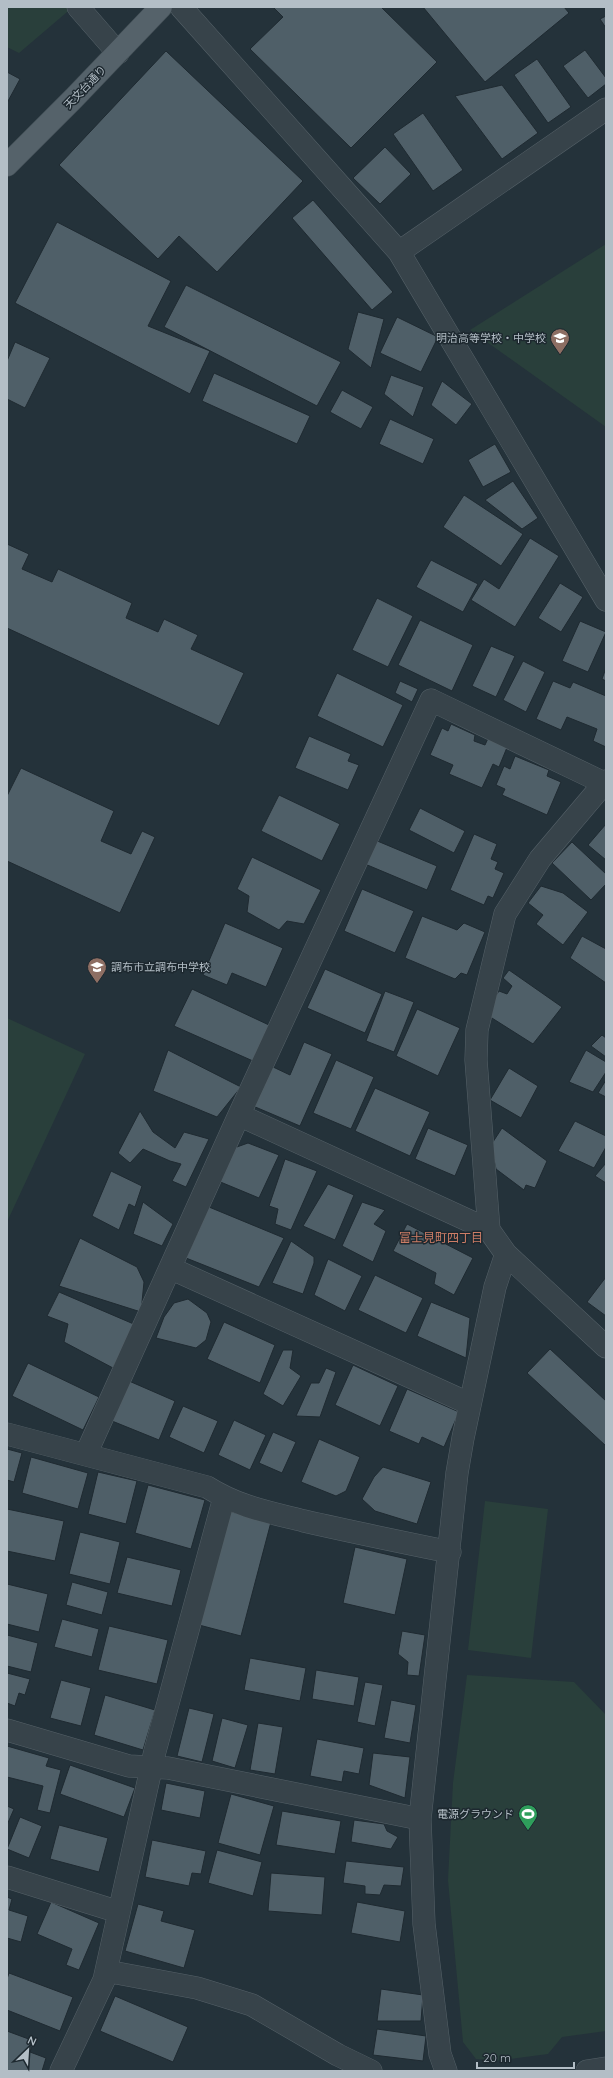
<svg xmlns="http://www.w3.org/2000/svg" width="613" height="2078" viewBox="0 0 613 2078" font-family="Quicksand,'Noto Sans JP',sans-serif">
	<rect width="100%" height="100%" fill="#24323a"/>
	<path fill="#293f3b" d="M7,7h66l-54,46 -12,-6z
		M606,244v183l-136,-97z
		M7,1018l78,36 -78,168z
		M485,1501l63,8 -17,149 -63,-8z
		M467,1675l107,7 32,33v316l-44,6 -14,17 -53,7 -19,-2 -13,-17 -15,-162 5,-97z"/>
	<path fill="#4f5f68" stroke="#1f2a31" d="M273,7h108l56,55 -86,86 -101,-99 33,-32z
		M423,7h141l5,6 -84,69z
		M606,16v12l-6,-9z
		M585,50l21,28v6l-18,14 -25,-32z
		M166,51l137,130 -86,91 -38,-36 -21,23 -99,-94z
		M537,59l34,48 -23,16 -34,-48z
		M7,72l13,7 -13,24z
		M502,85l36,48 -36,26 -47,-63z
		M423,113l40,57 -30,21 -40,-57z
		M385,147l26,27 -31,30 -27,-26z
		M313,200l80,92 -21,18 -80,-92z
		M57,222l114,59 -23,45 62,25 -20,43 -175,-91z
		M186,285l155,77 -24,44 -153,-79z
		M358,312l26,7 -13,49 -23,-19z
		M397,317l41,20 -17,35 -41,-19z
		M15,342l35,16 -25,50 -18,-9v-38z
		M214,373l96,43 -13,28 -95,-43z
		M391,375l33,12 -11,30 -29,-23z
		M442,381l30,23 -16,21 -25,-20z
		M342,390l31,17 -12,22 -31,-17z
		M390,419l44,20 -11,25 -44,-20z
		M495,444l16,28 -28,15 -15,-27z
		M513,481l25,37 -16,11 -37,-29z
		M464,495l59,39 -22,32 -58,-39z
		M530,538l29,18 -44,71 -44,-27 13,-21 15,10z
		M7,544l22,10 -7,15 30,13 6,-13 74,34 -6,15 32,14 6,-13 34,16 -7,14 53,24 -25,53 -212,-98z
		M431,560l47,24 -15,28 -47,-25z
		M560,583l23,14 -22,35 -23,-14z
		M377,598l36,18 -25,51 -36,-17z
		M420,620l53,25 -21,46 -54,-26z
		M580,621l26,11 -18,40 -26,-11z
		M491,646l24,10 -19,41 -24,-11z
		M523,661l22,11 -19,40 -23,-12z
		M606,668v13l-4,-2z
		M337,673l66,32 -20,42 -66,-31z
		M400,681l18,8 -6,13 -17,-9z
		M553,681l17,7 3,-6 33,14v51l-13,-6 4,-12 -30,-12 -6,13 -25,-11z
		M451,724l24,11 -1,6 11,4 4,-9 19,9 -9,22 -6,-3 -11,24 -33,-14 4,-9 -23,-10 12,-27 6,3z
		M309,736l42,18 -3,7 11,4 -11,25 -53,-22z
		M515,756l34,14 -2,6 14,6 -14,33 -45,-20 3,-6 -9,-4 8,-19 6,3z
		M21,768l93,43 -13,30 30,13 11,-23 13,6 -35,76 -113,-52v-65z
		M279,795l61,29 -18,37 -61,-30z
		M420,808l45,23 -11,22 -45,-23z
		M606,824v36l-18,-15z
		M474,834l23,10 -6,15 7,3 -3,7 9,4 -11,25 -5,-2 -4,9 -34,-15z
		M375,840l62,26 -10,24 -62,-26z
		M572,842l34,32v10l-15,16 -39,-37z
		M252,857l69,33 -17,34 -17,-3 -8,9 -32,-18 2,-16 -12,-7z
		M541,886l22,7 25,19 -25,33 -27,-21 7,-9 -15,-12z
		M362,889l52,22 -19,42 -51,-22z
		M422,916l35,14 7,-7 21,9 -18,43 -6,-2 -6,6 -50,-21z
		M225,923l58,25 -17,39 -34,-14 -5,12 -24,-10z
		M582,936l24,13v34l-36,-25z
		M325,969l57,25 -17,39 -58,-25z
		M509,970l53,37 -29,37 -49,-31 15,-22 8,3 5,-8 -9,-8z
		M192,989l77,36 -16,36 -79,-35z
		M385,991l29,11 -20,50 -28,-11z
		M417,1009l43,19 -22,48 -42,-20z
		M602,1035l4,3v19l-15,-11z
		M304,1042l28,12 -32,72 -47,-20 18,-40 19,9z
		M168,1050l73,37 -24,30 -64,-26z
		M586,1050l20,12v10l-13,20 -24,-10z
		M336,1060l38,17 -23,52 -38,-16z
		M509,1068l29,18 -17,32 -31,-18z
		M606,1080v17l-8,-4z
		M375,1088l55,24 -20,44 -55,-25z
		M140,1111l13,21 22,16 9,-16 25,7 -23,48 -14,-6 9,-17 -11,-3 -27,-12 -13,14 -12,-10z
		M575,1121l31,15v11l-12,21 -36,-17z
		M428,1128l40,17 -13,31 -40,-17z
		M502,1128l45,33 -12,27 -9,-3 -2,5 -28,-21 -5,-24z
		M248,1143l31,12 -20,43 -41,-17 16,-33z
		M285,1159l32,12 -26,59 -16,-6 3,-15 -9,-3z
		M606,1163v20l-11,-7z
		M111,1171l31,15 -7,21 -6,-3 -10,26 -27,-14z
		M328,1184l26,11 -19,45 -32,-14z
		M143,1202l30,22 -11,22 -29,-12z
		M362,1202l23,8 -11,14 12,7 -13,31 -31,-16z
		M209,1207l75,31 -25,49 -73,-29z
		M407,1224l66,34 -19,37 -20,-11 2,-11 -43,-22z
		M80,1238l57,29 7,15 -3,30 -82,-26z
		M291,1241l23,16v6l-11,31 -31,-11z
		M328,1259l34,17 -17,35 -31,-16z
		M375,1275l48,23 -17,35 -48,-23z
		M606,1277v39l-19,-14z
		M59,1292l77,33 -23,43 -49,-26 4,-18 -21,-8z
		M188,1299l19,14 4,9 -5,18 -10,8 -40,-10 8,-21 10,-14z
		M431,1302l39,16 -4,40 -49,-22z
		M224,1322l51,23 -15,38 -53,-24z
		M550,1349l56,52v45l-79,-73z
		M283,1350h10l-3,18 11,8 -18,30 -20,-12z
		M28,1363l71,34 -16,33 -71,-34z
		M353,1365l45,21 -18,40 -45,-21z
		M326,1368l10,4 -16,45 -24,-1 15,-33h8z
		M129,1381l46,20 -16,39 -47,-19z
		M407,1389l52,23 -15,35 -22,-10 -3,7 -30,-13z
		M183,1406l35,15 -14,32 -35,-16z
		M234,1420l32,15 -16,35 -32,-15z
		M273,1432l23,10 -14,31 -23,-10z
		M319,1439l41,18 -14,34 -10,5 -35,-14z
		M7,1449l15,4 -8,29 -7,-2z
		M31,1457l57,16 -10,36 -56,-16z
		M383,1467l48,15 -14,42 -42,-13 -13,-12 12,-22z
		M98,1472l39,9 -11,43 -38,-10z
		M148,1485l57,15 -14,49 -56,-16z
		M7,1509l57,12 -9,40 -48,-10z
		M228,1511l43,11 -30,114 -42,-11z
		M80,1532l40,10 -10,42 -41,-10z
		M355,1547l52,12 -12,56 -52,-12z
		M127,1557l54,13 -9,36 -55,-13z
		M72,1582l36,10 -6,23 -36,-10z
		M7,1584l41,10 -9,38 -32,-8z
		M62,1619l37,10 -7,28 -38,-10z
		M109,1626l59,14 -11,44 -59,-14z
		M402,1631l23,4 -6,41 -12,-1 1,-13 -10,-8z
		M7,1635l31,8 -7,29 -24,-6z
		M250,1658l56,10 -6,33 -56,-11z
		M316,1670l43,7 -5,29 -42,-7z
		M7,1673l23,6 -5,16 -6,-2 -4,13 -8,-3z
		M61,1680l30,8 -10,38 -31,-8z
		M365,1682l18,3 -8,41 -18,-4z
		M105,1695l50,15 -12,40 -49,-15z
		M391,1700l25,5 -6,38 -26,-5z
		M189,1708l25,6 -12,48 -25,-6z
		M222,1718l26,7 -13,43 -23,-7z
		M258,1723l25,4 -8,47 -25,-4z
		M317,1739l47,9 -5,26 -15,-3 -2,11 -32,-6z
		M7,1746l42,12 -3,8 15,4 -11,43 -13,-3 6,-24 -36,-9z
		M373,1753l37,4 -5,41 -36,-13z
		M70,1765l65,23 -11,29 -64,-23z
		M166,1783l39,8 -5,27 -39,-8z
		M231,1794l43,12 -14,49 -42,-12z
		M7,1806l7,3 -7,16z
		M282,1811l59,10 -6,33 -59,-9z
		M20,1817l22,9 -13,32 -22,-9z
		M354,1820l30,4 3,7 11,6 -7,12 -40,-7z
		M59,1825l49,13 -9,34 -49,-13z
		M152,1840l54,11 -5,23 -9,-1 -3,13 -44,-9z
		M217,1850l45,12 -9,34 -45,-13z
		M346,1861l58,6 -3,19 -17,-1 -4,10 -15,-1v-8l-22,-3z
		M271,1873l54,4 -3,38 -54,-4z
		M7,1897l5,2 -3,11 19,6 -7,26 -14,-4z
		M51,1902l48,21 -20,47 -13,-5 6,-16 -35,-15z
		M357,1902l48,9 -5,31 -49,-9z
		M138,1904l26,7 -3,10 34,9 -11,38 -59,-17z
		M9,1973l64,24 -13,34 -53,-21v-31z
		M381,1989l42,6 -2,26h-44z
		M115,1996l73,31 -15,35 -73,-31z
		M377,2029l49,7 -3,25 -50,-6z
		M7,2031l27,10 -4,11 16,6 -4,13h-35z"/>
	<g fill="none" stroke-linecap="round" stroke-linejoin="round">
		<g stroke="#556168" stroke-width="23">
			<path id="minor" d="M78,7l40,46
				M181,7l218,245 207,348
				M399,252l207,-143
				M606,781l-66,78 -35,55 -28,116 -1,30 13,170 17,24 100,93
				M239,1115l250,115
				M170,1268l300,136
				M7,1434l200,53c32,20 61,25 97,34 48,11 97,21 146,31
				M86,1454l153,-339 192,-415 173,83
				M7,1730l122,36 39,2 252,51
				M7,1877l112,35
				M106,1971l91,17 55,17 86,50 33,16
				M61,2071l43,-91 51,-229 69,-253
				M446,2071l-6,-17 -16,-130 -4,-105 37,-346 6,-35 32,-151 11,-33
				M587,2071l19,-3"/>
		</g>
		<g stroke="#434f56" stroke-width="23">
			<path id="major" d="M7,165l67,-67 87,-91"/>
		</g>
		<use href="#minor" stroke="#37434a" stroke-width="22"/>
		<use href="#major" stroke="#55626a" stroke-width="22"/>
	</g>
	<defs>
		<g id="school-pin" transform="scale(1)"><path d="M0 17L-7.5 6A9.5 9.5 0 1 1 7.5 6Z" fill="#8d6e63" stroke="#1d282f"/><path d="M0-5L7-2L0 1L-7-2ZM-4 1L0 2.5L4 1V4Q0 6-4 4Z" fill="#fff"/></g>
		<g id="stadium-pin" transform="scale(1)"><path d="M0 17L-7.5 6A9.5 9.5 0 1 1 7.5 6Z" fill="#2e9e5b" stroke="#1d282f"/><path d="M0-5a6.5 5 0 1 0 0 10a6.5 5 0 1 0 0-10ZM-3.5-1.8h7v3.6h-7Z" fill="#fff"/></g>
	</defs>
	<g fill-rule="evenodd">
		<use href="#school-pin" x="560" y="338"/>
		<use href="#school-pin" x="97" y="967"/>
		<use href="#stadium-pin" x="528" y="1814"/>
	</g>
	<g text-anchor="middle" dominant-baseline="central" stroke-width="3" stroke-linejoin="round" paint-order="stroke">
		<g font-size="11" fill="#b3bec6" stroke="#1d282f">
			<text transform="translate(85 87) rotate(-46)">天文台通り</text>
		</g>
		<g font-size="11" fill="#b3bec6" stroke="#1d282f" text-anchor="end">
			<text x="546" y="338">明治高等学校・中学校</text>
			<text x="111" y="967" text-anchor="start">調布市立調布中学校</text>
			<text x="514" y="1814">電源グラウンド</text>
		</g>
		<g font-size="12" fill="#cd7d66" stroke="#1d282f">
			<text x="441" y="1237">富士見町四丁目</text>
		</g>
	</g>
	<rect width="613" height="2078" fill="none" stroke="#b3bec6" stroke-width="16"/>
	<g transform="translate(28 2050) rotate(25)" stroke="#1d282f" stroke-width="3" paint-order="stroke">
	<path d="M0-3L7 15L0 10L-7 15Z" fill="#b3bec6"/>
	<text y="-6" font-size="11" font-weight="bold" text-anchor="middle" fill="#b3bec6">N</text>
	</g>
	<path d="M477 2062v6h97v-6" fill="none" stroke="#b3bec6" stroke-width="2"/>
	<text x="483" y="2062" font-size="12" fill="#b3bec6" stroke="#1d282f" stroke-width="3" paint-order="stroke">20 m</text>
</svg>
